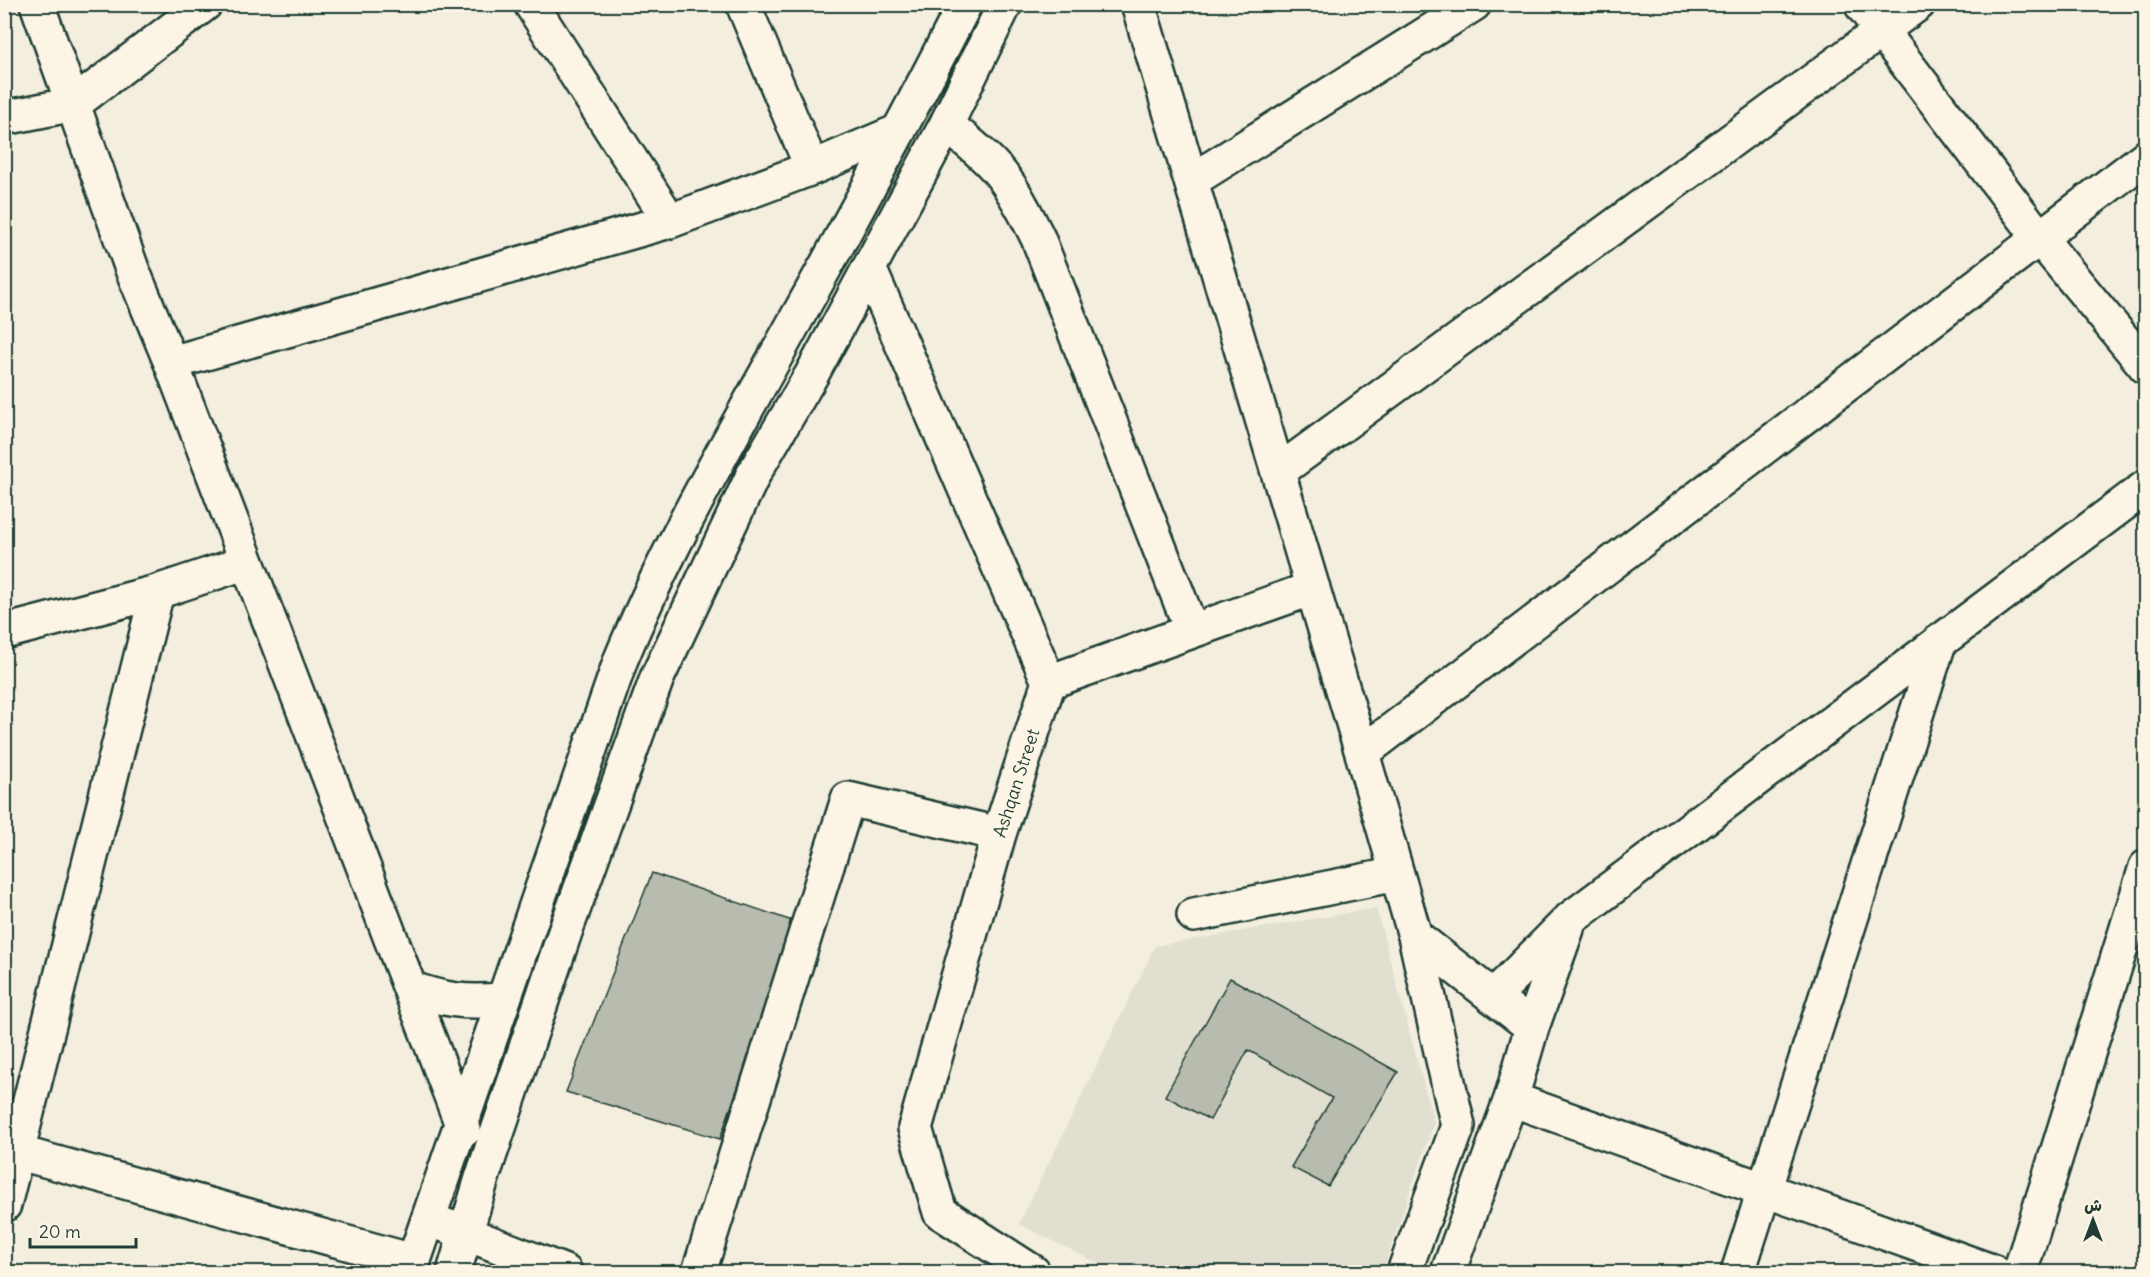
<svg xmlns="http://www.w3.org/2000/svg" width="2150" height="1277" viewBox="0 0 2150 1277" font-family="Delius,'Playpen Sans Arabic',sans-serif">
	<rect width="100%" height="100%" fill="#f3eede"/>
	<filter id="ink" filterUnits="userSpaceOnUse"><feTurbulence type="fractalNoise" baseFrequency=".0167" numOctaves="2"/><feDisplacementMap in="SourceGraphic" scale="12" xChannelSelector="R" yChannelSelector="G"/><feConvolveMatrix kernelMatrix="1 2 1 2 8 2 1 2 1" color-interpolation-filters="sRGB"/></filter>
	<g filter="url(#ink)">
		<path fill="#e1dfd0" d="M1376,908l58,215 -52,149h-266l-97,-48 136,-278z"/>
		<path fill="#b8bcae" stroke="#1f3d34" stroke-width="1.5" d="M652,873l143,49 -75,217 -154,-47z
			M1230,978l168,94 -70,114 -37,-19 41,-69 -84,-48 -38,70 -45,-24z"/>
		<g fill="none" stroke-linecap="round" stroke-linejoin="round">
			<g stroke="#1f3d34" stroke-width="38">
				<path id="minor" d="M37,4l95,265 39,94 293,767
					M531,4l139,217
					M743,4l69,164
					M1138,4l224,749 53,183 43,190 -54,146
					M1861,4l178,233 107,130
					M4,118l70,-14 131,-100
					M946,125c52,38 64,56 92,113l154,393
					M1191,181l283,-177
					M869,268l180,414 -50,152 -84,294 25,84 93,60
					M171,363l499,-142 142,-53 87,-37
					M1278,472l640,-468
					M4,632l153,-40 90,-30
					M1049,682l264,-94
					M1362,753l784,-596
					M1194,915l203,-41
					M1415,936l117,91
					M410,988c32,12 60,16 93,11
					M1493,997l77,-78 576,-432
					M1511,1099l483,173
					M16,1152l397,109
					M4,1205l153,-613
					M447,1226l118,46
					M410,1272l211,-613c47,-114 109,-219 168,-327 61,-108 119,-217 176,-328
					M454,1272l28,-94 82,-243 93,-257 97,-205 58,-99 134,-249 59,-121
					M699,1272l149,-473 151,35
					M1448,1272l63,-173 21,-72 35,-98
					M1738,1272l202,-632
					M2020,1272l126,-405"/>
			</g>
			<use href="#minor" stroke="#fcf5e5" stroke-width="33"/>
		</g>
	</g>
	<g text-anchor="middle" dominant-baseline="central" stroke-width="4.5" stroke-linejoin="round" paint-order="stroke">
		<g font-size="18" fill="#1f3d34" stroke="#fcf5e5">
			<text transform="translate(1016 783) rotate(-72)">Ashqan Street</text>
		</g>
	</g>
	<rect width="2150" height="1277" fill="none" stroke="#fcf5e5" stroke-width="24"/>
	<rect x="12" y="12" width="2126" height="1253" fill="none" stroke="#1f3d34" stroke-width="2" filter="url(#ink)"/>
	<g transform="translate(2093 1220)" stroke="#fcf5e5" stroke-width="4.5" paint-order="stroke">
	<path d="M0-4.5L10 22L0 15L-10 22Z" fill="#1f3d34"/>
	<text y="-9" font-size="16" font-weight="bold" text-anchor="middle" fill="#1f3d34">ش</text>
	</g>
	<path d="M30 1238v9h106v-9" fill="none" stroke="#1f3d34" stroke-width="3"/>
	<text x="39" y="1238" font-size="18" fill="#1f3d34" stroke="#fcf5e5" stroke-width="4.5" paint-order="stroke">20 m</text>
</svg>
